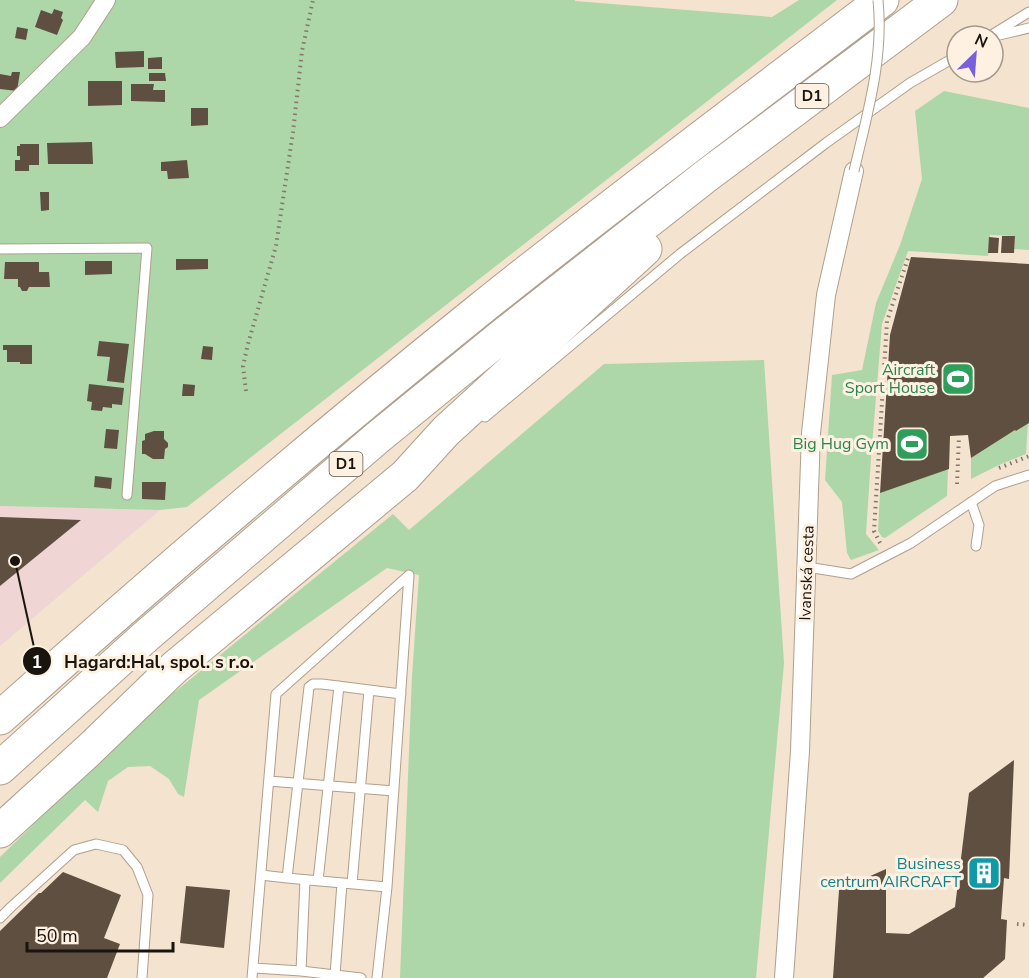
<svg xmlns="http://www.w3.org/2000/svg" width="1029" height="978" viewBox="0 0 1029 978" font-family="'Nunito Sans',sans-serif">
	<rect width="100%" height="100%" fill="#f4e3cf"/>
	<path fill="#efd5d4" d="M0,506l160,4 -160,136z"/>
	<path fill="#add7a9" d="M0,0h575v1l197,16 27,-17h38l-650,507 -27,3 -160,-4z
		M944,91l85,17v142l-15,-1 1,-13 -25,-1 -2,21 -80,-5 -26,73 -11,134 -5,76 13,16 -28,10 -4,-7 -5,-51 -17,-22 7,-105 30,-5 14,-67 24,-58 22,-66 -7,-68z
		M764,360l20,303 -28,315h-356l12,-302 7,-101 -32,-7 -188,132 -15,97 -6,-3 -9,-15 -19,-13 -22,1 -20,14 -10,31 -13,-12 -85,83v-26l144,-140 249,-203 16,16 195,-166z
		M1028,423l-2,31 -27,11 -28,14v-21l44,-28 2,1z
		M948,469l-1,27 -62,42 -3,-1 -4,-6 2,-39z"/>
	<path fill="#5e4f40" d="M54,9l9,3 -2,6 2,2 -6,15 -22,-8 6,-17 11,4z
		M17,27l11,2 -2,11 -11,-2z
		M144,51v16l-28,1 -1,-16z
		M162,57v12h-14v-11z
		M12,72h8l-3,19 -17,-2v-15l11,2z
		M149,73h16l1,8h-17z
		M88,81h34v24l-34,1z
		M131,84h23l-1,6h12v12l-34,-1z
		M191,108h17v17l-17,1z
		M92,142l1,22h-45l-1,-21z
		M20,144h19v21h-10v6h-14v-11h5v-4h-3v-10h3z
		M187,160l2,18 -21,1 -1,-8h-6v-9z
		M40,192h9v18l-8,1z
		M1002,236h13l-1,17h-13z
		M989,237l10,1 -1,15h-10z
		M911,257l118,7v159l-13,8 -1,-1 -44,28 -3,-23 -18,1 -1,33 -69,24 10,-158z
		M176,259h32v10l-32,1z
		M85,261h27v13l-27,1z
		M5,262h34v10h10l1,15h-21l-2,4h-5l-2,-4h-2v-8h-14z
		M99,341l30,3 -5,39 -17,-2 3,-24 -13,-1z
		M3,345h29v19h-12v-2h-13v-12h-4z
		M203,346l10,1 -1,13 -11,-1z
		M89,384l35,4 -2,17 -10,-1v4l-9,-1 -1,4 -11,-1 1,-8 -5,-1z
		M183,384l12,1 -1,11h-12z
		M106,429l13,1 -2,19 -13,-1z
		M154,431h10v8l4,4v4l-3,2 -1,10h-11l-8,-5h-3v-13l3,-1v-6z
		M95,476l17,2 -1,11 -17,-2z
		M142,482h24l-1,18 -23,-1z
		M0,517l81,3 -81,66z
		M1014,760l-5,119 -5,-1 -3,41 6,1 -2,39 -22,19h-150l6,-88 47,-21v64l23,1 46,-27 14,-114z
		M63,872l58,23 -17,43 16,6 -13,34h-107v-47l39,-38h2z
		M186,886l44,4 -6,58 -44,-5z"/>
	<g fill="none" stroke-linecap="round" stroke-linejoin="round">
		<g stroke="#af9f8d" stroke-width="11">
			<path id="service" d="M990,36l39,-24
				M995,36l34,-8
				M0,249l147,-1 -20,247
				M485,417l195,-163 146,-111 84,-60 47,-27
				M971,502l8,23 -3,21
				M807,567l44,7 60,-31 84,-57 34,-11
				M269,781l125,10
				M261,875l26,3 22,-191 4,-3h9l79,10
				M287,878l100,9
				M318,881l21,-195
				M352,884l17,-194
				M0,918l11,-11 63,-57 22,-6 27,6 14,17 11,28 -6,83
				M253,968l48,3 60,7
				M301,971l4,-91
				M335,975l7,-92
				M252,978l24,-284 133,-119 -22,312 -10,91"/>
		</g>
		<g stroke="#af9f8d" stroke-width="20">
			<path id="minor" d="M0,118l82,-81 24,-37
				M784,978l16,-227 11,-318 15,-138 28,-124"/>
		</g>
		<g stroke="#af9f8d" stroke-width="35">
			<path id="motorway" d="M0,718c156,-140 315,-276 479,-408 132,-106 268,-207 403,-310
				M0,768l145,-131 232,-199 125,-102 204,-160 235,-176
				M0,831l89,-81 86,-83 230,-191 41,-45 199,-182"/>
		</g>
		<path stroke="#83776b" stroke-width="4" stroke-dasharray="1.5 4.5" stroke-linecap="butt" d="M246,391l-3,-25 5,-22 28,-98 17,-114 9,-81 11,-51
			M999,468l30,-12
			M957,484l2,-48
			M880,543l-6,-12 13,-210 21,-63
			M1017,924l12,1"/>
		<use href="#service" stroke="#fff" stroke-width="9"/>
		<use href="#minor" stroke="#fff" stroke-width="18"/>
		<use href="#motorway" stroke="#fff" stroke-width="33"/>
		<g stroke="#af9f8d" stroke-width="11" stroke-linecap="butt">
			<path id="service-bridge" d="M854,171c13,-56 30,-113 24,-171"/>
		</g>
		<use href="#service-bridge" stroke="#fff" stroke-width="9"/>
	</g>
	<defs>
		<g id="stadium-square" transform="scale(1.725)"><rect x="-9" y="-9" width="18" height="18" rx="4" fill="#2e9e5b" stroke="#fef1e1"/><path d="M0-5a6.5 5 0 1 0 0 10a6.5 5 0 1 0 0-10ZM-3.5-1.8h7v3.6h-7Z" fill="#fff"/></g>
		<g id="building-square" transform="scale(1.725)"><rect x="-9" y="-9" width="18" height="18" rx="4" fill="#0f9aa8" stroke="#fef1e1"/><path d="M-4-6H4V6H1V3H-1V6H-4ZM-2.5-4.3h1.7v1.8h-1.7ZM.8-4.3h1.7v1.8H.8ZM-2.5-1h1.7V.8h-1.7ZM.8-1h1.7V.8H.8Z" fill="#fff"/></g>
	</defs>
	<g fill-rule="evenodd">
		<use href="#stadium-square" x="958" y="379"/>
		<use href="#stadium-square" x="912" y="444"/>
		<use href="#building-square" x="984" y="873"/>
	</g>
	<g text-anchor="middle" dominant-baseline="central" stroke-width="6" stroke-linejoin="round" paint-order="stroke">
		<g fill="#fef1e1" stroke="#5e564d" stroke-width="1.5">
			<rect x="795.5" y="84" width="33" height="24" rx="4.5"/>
			<rect x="329.5" y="452" width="33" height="24" rx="4.5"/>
		</g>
		<g font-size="15" font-weight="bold" fill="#1a140e">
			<text x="812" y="96">D1</text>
			<text x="346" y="464">D1</text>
		</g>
		<g font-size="16" fill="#27864d" stroke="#fef1e1" text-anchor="end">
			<text x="935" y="370">Aircraft<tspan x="935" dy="18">Sport House</tspan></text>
			<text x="889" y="444">Big Hug Gym</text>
		</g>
		<g font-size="16" fill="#1a140e" stroke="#fef1e1">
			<text transform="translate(807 573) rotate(-88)">Ivanská cesta</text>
		</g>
		<g font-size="16" fill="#0d838f" stroke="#fef1e1" text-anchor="end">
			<text x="961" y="864">Business<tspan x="961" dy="18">centrum AIRCRAFT</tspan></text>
		</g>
	</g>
	<path fill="none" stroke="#1a140e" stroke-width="2" d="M15 561L37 661"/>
	<g fill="#1a140e" stroke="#fef1e1" stroke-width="2">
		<circle cx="15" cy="561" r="6"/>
		<circle cx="37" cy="661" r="15"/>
	</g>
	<g font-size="18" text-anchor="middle" font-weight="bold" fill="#fff">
		<text x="37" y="668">1</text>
	</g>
	<g font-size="18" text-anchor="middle" font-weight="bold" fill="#1a140e" stroke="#fef1e1" stroke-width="6" stroke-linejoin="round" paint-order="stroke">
		<text x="159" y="668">Hagard:Hal, spol. s r.o.</text>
	</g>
	<g transform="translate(975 54) rotate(25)"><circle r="28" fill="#fef1e1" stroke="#a3998d" stroke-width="1.5"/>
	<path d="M0-4.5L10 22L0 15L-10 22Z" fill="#7760db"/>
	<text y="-9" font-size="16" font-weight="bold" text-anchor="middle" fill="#1a140e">N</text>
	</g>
	<path d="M27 942v9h146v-9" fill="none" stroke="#1a140e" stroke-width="3"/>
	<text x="36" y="942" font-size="18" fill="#1a140e" stroke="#fef1e1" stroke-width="4.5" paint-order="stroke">50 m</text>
</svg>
